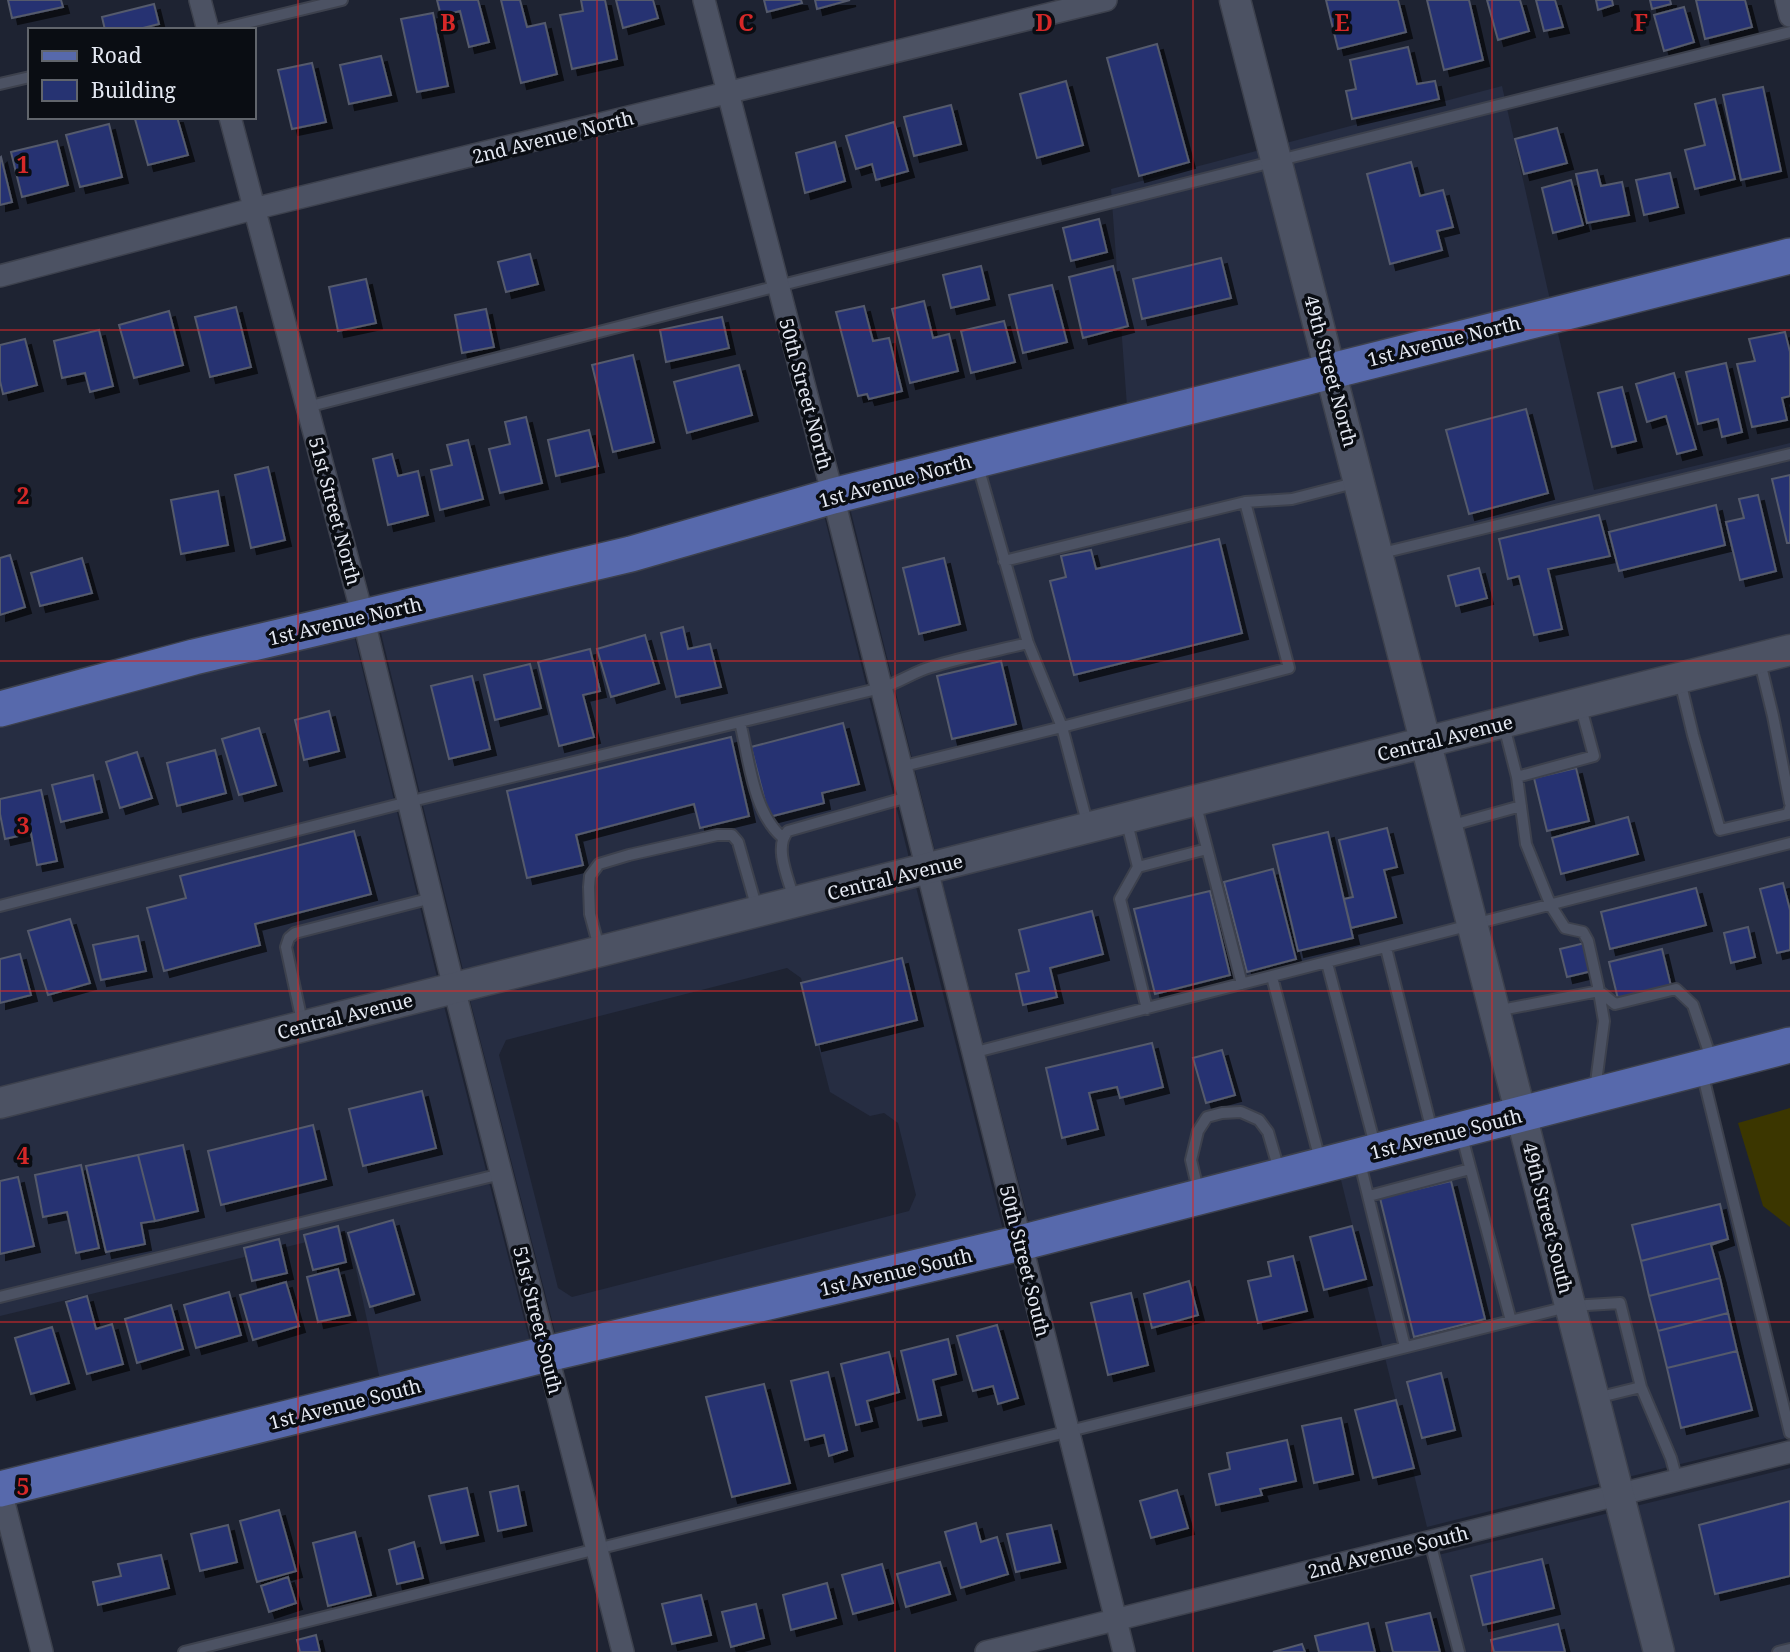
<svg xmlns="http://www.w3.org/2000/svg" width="1790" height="1652" viewBox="0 0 1790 1652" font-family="'Noto Serif',serif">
	<defs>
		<filter id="shadow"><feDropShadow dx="6" dy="6" stdDeviation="0" flood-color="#0009"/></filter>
	</defs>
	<rect width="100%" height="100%" fill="#1e2332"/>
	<path fill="#262d42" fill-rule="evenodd" d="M1502,86l48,214 -210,52 -54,-209z
		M1260,150l54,208 -187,48 -16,-217z
		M1557,329l37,161 196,-47v191l-354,91 -89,-344z
		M1321,388l89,343 -475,120 -85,-343z
		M824,515l85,343 -446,112 -83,-341z
		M354,635l83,342 -437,110v-363z
		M1790,665v364l-259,68 -87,-343z
		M1418,760l87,343 -476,120 -87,-342z
		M916,887l87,343 -447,106 -86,-336zM787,968l14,10 29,114 40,24 14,-3 14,10 18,72 -7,16 -337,86 -14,-9 -59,-233 7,-15z
		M444,1006l86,336 -150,38 -32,-148 -348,84v-197z
		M1705,1083l85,321v33l-162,40 -89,-351z
		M1513,1132l89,351 -175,44 -87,-351z
		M1790,1468v184h-117l-37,-146z
		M1609,1513l36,139h-187l-24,-96z"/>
	<path fill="#3b3600" d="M1790,1108v119l-27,-21 -25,-83z"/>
	<path fill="#263372" stroke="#545a6c" stroke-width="2" filter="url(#shadow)" d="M8,0h53l2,7 -51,11z
		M437,0h41l11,42 -20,5 -9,-36 -19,5z
		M501,0h19l7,27 18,-4 12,51 -36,9z
		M581,0h24l12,59 -45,10 -12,-54 23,-4z
		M616,0h37l5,18 -35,10z
		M764,0h37l1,3 -35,9z
		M815,0h35l-33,9z
		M1326,0h72l8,32 -68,17z
		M1427,0h42l14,60 -39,10z
		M1487,0h33l9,31 -31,9z
		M1536,0h19l8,27 -19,4z
		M1596,0h16l1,5 -15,5z
		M1650,0h20l1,4 -19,5z
		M1696,0h49l7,27 -47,12z
		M154,4l5,20 -24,6h-30l-3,-13z
		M1684,7l10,35 -30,9 -10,-36z
		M433,13l15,73 -31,6 -16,-73z
		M1157,44l32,118 -50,14 -32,-118z
		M1408,47l9,37 18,-3 4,18 -87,20 -6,-28 10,-2 -6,-29z
		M381,56l10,39 -42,9 -9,-39z
		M312,63l14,59 -34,7 -14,-59z
		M1066,81l17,64 -46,13 -17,-64z
		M1763,87l18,84 -40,9 -18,-85z
		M1715,99l20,80 -40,10 -10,-39 20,-5 -10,-41z
		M951,105l10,39 -47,12 -10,-39z
		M143,117h34l11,38 -40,10 -13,-46z
		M894,122l14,49 -32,9 -4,-16 -16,5 -10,-33z
		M109,124l13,53 -42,10 -14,-52z
		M1557,128l10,35 -43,11 -9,-35z
		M57,141l11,44 -46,12 -11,-45z
		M835,142l10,39 -40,12 -9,-40z
		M1,157l11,45 -12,3v-47z
		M1411,162l9,34 23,-6 10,37 -16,4 5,19 -52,14 -23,-90z
		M1597,170l4,16 21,-4 7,33 -42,8 -11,-49z
		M1670,173l8,34 -34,8 -8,-35z
		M1571,180l12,45 -30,8 -11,-45z
		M1099,219l8,33 -36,9 -8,-33z
		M530,254l8,30 -32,8 -8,-30z
		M1221,258l10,40 -89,21 -9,-40z
		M981,266l8,33 -38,9 -8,-33z
		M1113,266l15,60 -45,12 -14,-61z
		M366,279l10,44 -38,8 -9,-44z
		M1052,285l15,57 -44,11 -14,-58z
		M924,301l9,37 16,-4 9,37 -48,12 -18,-74z
		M864,306l9,35 16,-3 13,53 -33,8 -2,-5 -9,2 -22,-84z
		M236,307l15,60 -41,10 -15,-60z
		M486,309l8,38 -32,6 -7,-38z
		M169,311l14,54 -49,13 -15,-53z
		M722,317l7,31 -63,14 -6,-32z
		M1004,321l11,41 -44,11 -10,-42z
		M99,330l14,56 -23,6 -5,-19 -23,5 -8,-37z
		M1785,332l5,20v44l-8,2 5,22 -35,7 -15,-63 18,-3 -6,-22z
		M25,339l12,46 -34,9 -3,-13v-36z
		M633,355l21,87 -41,10 -21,-87z
		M1726,363l16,69 -20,5 -4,-18 -20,5 -12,-52z
		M739,365l13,50 -65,18 -13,-51z
		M1674,373l22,76 -19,5 -11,-38 -19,6 -11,-38z
		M1622,387l14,54 -24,6 -14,-54z
		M1526,409l22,84 -79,21 -23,-84z
		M526,417l16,66 -42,10 -11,-44 21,-5 -5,-22z
		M589,430l9,36 -42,10 -8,-36z
		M468,440l15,59 -43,11 -9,-40 21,-5 -5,-20z
		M392,454l6,22 20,-5 10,44 -40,10 -15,-66z
		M268,467l17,73 -34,8 -16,-73z
		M1790,475v68h-3l-15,-64z
		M218,491l10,54 -47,9 -10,-54z
		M1758,495l18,76 -36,9 -14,-58 18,-4 -5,-19z
		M1716,505l9,40 -106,26 -10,-39z
		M1599,515l11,41 -62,13 14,60 -28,6 -15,-59 -11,3 -9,-40z
		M1219,539l23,94 -168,42 -24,-94 16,-4 -5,-21 30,-6 5,19z
		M10,555l15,52 -25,8v-57z
		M82,558l10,35 -52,13 -9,-33z
		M944,558l16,66 -41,10 -16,-66z
		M1479,568l8,30 -31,8 -8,-30z
		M683,627l5,22 22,-5 11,43 -45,10 -15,-64z
		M645,635l14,48 -48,14 -14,-48z
		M590,649l10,42 -17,4 11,42 -35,9 -21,-84z
		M1001,661l15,63 -64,15 -15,-63z
		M530,664l11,44 -46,12 -11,-45z
		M472,676l18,73 -41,10 -18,-73z
		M329,711l10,40 -35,9 -9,-40z
		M843,723l16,61 -37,9 2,10 -55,14 -18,-70z
		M259,728l17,57 -37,10 -17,-56z
		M731,737l18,79 -49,12 -6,-24 -118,31 7,30 -56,13 -20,-87z
		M215,750l11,43 -49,13 -10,-43z
		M137,752l15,46 -32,10 -14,-46z
		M1576,768l13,53 -42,10 -13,-53z
		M93,775l9,37 -41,10 -9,-37z
		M41,790l16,71 -20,4 -6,-32 -26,6 -5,-25v-15z
		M1628,817l10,37 -77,20 -9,-36z
		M1387,828l10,39 -13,3 12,47 -45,11 -7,-29 9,-2 -14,-57z
		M354,831l17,63 -116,30 5,21 -96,26 -17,-63 39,-10 -6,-22z
		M1328,832l25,106 -55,13 -25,-106z
		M1273,869l23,90 -49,13 -23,-90z
		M1783,883l7,27v40l-13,3 -17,-64z
		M1696,888l10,37 -96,24 -9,-37z
		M1210,891l20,84 -75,19 -21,-85z
		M1092,911l11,43 -53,14 7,29 -34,8 -7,-31 13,-3 -10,-41z
		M70,919l20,64 -42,12 -20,-64z
		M1748,927l7,30 -24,6 -7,-30z
		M138,936l8,35 -45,9 -8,-35z
		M1585,943l7,28 -25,6 -7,-28z
		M1662,949l9,37 -53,13 -9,-37z
		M20,954l11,41 -31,8v-44z
		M902,958l15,62 -101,25 -15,-62z
		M1152,1043l11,44 -43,11 -3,-11 -28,6 9,36 -36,9 -16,-70z
		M1222,1050l13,45 -29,8 -13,-45z
		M422,1091l14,57 -73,18 -14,-57z
		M313,1125l13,54 -105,26 -13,-54z
		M183,1145l15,66 -43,10 -17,-66z
		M138,1155l17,66 -14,2 4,21 -39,8 -20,-86z
		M81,1165l18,83 -23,5 -9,-41 -24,5 -8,-42z
		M18,1177l16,69 -34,8v-73z
		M1451,1181l34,138 -71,18 -34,-139z
		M1720,1204l8,35 -87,22 -9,-36z
		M393,1220l21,74 -44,13 -22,-74z
		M338,1226l8,36 -33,8 -9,-35z
		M1352,1226l14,53 -42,11 -14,-53z
		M279,1239l8,34 -35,8 -8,-33z
		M1728,1239l-17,6 9,33 -71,18 -8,-35z
		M1293,1256l14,55 -49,12 -10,-42 23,-5 -3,-14z
		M338,1269l12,46 -32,7 -11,-45z
		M1720,1278l8,35 -70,18 -9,-35z
		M1189,1281l9,34 -46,13 -8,-34z
		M286,1282l13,44 -46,14 -13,-45z
		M229,1292l12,43 -45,13 -12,-43z
		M1131,1293l17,72 -40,10 -17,-72z
		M87,1296l9,33 16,-5 11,40 -36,10 -21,-72z
		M171,1305l12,44 -46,14 -12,-44z
		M1728,1313l9,38 -70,17 -9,-37z
		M997,1325l21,73 -20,6 -5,-18 -20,5 -16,-55z
		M52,1327l17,56 -38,11 -16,-56z
		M948,1339l8,35 -23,6 8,35 -23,5 -17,-69z
		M1737,1351l15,59 -71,18 -14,-60z
		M889,1352l10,40 -32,9 5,20 -16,4 -15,-61z
		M828,1372l19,78 -18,6 -5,-21 -19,5 -14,-59z
		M1441,1373l14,57 -33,8 -15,-56z
		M764,1384l26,99 -58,14 -26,-100z
		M1396,1400l18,68 -41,10 -18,-68z
		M1341,1418l12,56 -39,9 -12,-57z
		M1287,1440l9,41 -36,8 2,6 -46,10 -7,-31 21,-5 -3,-16z
		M518,1486l8,39 -28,6 -8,-39z
		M467,1488l11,47 -37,8 -12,-47z
		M1177,1490l11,38 -37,10 -11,-37z
		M1790,1501v75l-75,18 -16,-69z
		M279,1510l17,61 -39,11 -17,-61z
		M976,1523l5,19 16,-5 11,37 -47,14 -16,-56z
		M228,1525l9,37 -37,9 -9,-37z
		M1051,1525l9,37 -44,10 -9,-38z
		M355,1532l16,63 -43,11 -15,-63z
		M414,1542l9,36 -26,6 -8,-34z
		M161,1555l8,33 -71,17 -5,-23 28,-6 -3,-12z
		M1542,1559l12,49 -71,17 -12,-49z
		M940,1562l10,32 -44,13 -9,-33z
		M882,1564l11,39 -40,11 -11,-39z
		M288,1577l8,26 -27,9 -8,-26z
		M827,1583l9,35 -45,12 -8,-35z
		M701,1595l10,40 -39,9 -10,-40z
		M756,1604l8,34 -33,9 -9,-35z
		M1430,1613l10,39h-47l-7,-29z
		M1368,1623l7,29h-56l-4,-16z
		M1558,1624l7,28h-71l-3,-12z
		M316,1635l4,17h-20l-3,-12z
		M1302,1644l3,8h-32z"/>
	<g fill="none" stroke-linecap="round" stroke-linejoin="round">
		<g stroke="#3d414d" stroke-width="14">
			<path id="lane" d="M217,30l125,-30
				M0,84l30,-7
				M307,407l471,-121 1012,-254
				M978,466l50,177 34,84 227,-59 -44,-166 -241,59
				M1245,502l47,-3 66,-17
				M1378,554l412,-100
				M1759,658l14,58 17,87
				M1680,681l13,54 27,95 68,-16 2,-6
				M740,722c9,37 13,90 42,115
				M1504,726l13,51 9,67 25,62 14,22 18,4 5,9 10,45 6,35 -9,69
				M900,767l162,-40 26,99
				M1517,777l77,-21 -14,-52
				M1195,802l47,182
				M1126,819l12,48 -18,32 27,110
				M1449,826l72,-20
				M1138,867l69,-18
				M794,899c-5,-19 -21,-52 -6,-68l120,-34
				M0,906l408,-104 473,-114c18,-5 32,-16 50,-21 32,-10 65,-16 97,-24
				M1386,948l46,183
				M600,951l-10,-37 -1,-27 1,-11 9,-12 30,-9 88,-20h15l6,7 19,67
				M1327,963l48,182
				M1272,977l48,183
				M1496,1011l103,-20 16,13 61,-15 17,16 19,56
				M303,1026l-17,-79 3,-9 6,-5 137,-35
				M972,1053l818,-210
				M1702,1072l88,361
				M1461,1133l50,188
				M1359,1159l46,188
				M1199,1194l-8,-34 7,-29 9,-14 15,-4 19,-1 18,8 9,12 11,38
				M1369,1196l101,-27
				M0,1297l501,-123
				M1641,1387l30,71 6,22
				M1430,1542l29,110
				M184,1652l1387,-346 49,-3 21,84 -45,11
				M1778,1652l12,-3"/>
		</g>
		<g stroke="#3d414d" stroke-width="24">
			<path id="street" d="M200,0l8,30
				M704,0l129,496 291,1156
				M1786,0l4,16
				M230,117l133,500 91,371 169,664
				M0,276l253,-67 853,-209
				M0,1487l42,165
				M986,1652l804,-200"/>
		</g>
		<g stroke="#3d414d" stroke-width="33">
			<path id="secondary" d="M1235,0l424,1652
				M0,1103l1790,-453"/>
		</g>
		<g stroke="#3d414d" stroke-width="38">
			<path id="primary" d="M0,709l194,-52 437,-103 202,-58 957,-240
				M0,1489l547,-135 473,-111 770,-198"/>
		</g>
		<use href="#lane" stroke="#4c5263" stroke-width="10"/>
		<use href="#street" stroke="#4c5263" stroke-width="21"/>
		<use href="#secondary" stroke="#4c5263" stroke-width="30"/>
		<use href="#primary" stroke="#5769ac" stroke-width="35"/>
	</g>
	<path fill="none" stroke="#d62828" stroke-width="2" stroke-opacity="0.55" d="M298,0v1652M597,0v1652M895,0v1652M1193,0v1652M1492,0v1652M0,330h1790M0,661h1790M0,991h1790M0,1322h1790"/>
	<g text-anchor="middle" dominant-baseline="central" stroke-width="7" stroke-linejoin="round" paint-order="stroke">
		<g font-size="19" fill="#e4e8f2" stroke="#0a0d13">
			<text transform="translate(553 137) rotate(-14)">2nd Avenue North</text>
			<text transform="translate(1444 341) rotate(-14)">1st Avenue North</text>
			<text transform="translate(1331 371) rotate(75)">49th Street North</text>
			<text transform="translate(806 394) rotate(75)">50th Street North</text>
			<text transform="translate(895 481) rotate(-15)">1st Avenue North</text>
			<text transform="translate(335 511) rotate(75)">51st Street North</text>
			<text transform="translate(345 621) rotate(-13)">1st Avenue North</text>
			<text transform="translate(1445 738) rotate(-14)">Central Avenue</text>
			<text transform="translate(895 877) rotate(-14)">Central Avenue</text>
			<text transform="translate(345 1016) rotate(-14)">Central Avenue</text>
			<text transform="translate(1446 1134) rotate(-14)">1st Avenue South</text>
			<text transform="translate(1548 1218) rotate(76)">49th Street South</text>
			<text transform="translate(1025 1261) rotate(76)">50th Street South</text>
			<text transform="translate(896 1272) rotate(-13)">1st Avenue South</text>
			<text transform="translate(538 1320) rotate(76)">51st Street South</text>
			<text transform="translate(345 1404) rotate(-14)">1st Avenue South</text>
			<text transform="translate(1388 1552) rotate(-14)">2nd Avenue South</text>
		</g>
	</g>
	<g font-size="23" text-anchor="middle" font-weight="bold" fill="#d62828" stroke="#0a0d13" stroke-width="7" stroke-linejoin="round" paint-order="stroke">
		<text x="448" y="31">B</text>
		<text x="746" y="31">C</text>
		<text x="1044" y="31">D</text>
		<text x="1342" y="31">E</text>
		<text x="1641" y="31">F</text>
		<text x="23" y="173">1</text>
		<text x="23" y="504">2</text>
		<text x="23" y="834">3</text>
		<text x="23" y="1164">4</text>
		<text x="23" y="1495">5</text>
	</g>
	<rect x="28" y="28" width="228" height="91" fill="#0a0d13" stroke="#61656c" stroke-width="2"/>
	<rect x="42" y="51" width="35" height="10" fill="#5769ac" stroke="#61656c" stroke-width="2"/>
	<text x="91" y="63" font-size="21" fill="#e4e8f2">Road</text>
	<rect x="42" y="80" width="35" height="21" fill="#263372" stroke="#61656c" stroke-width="2"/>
	<text x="91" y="98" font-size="21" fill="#e4e8f2">Building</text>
</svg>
